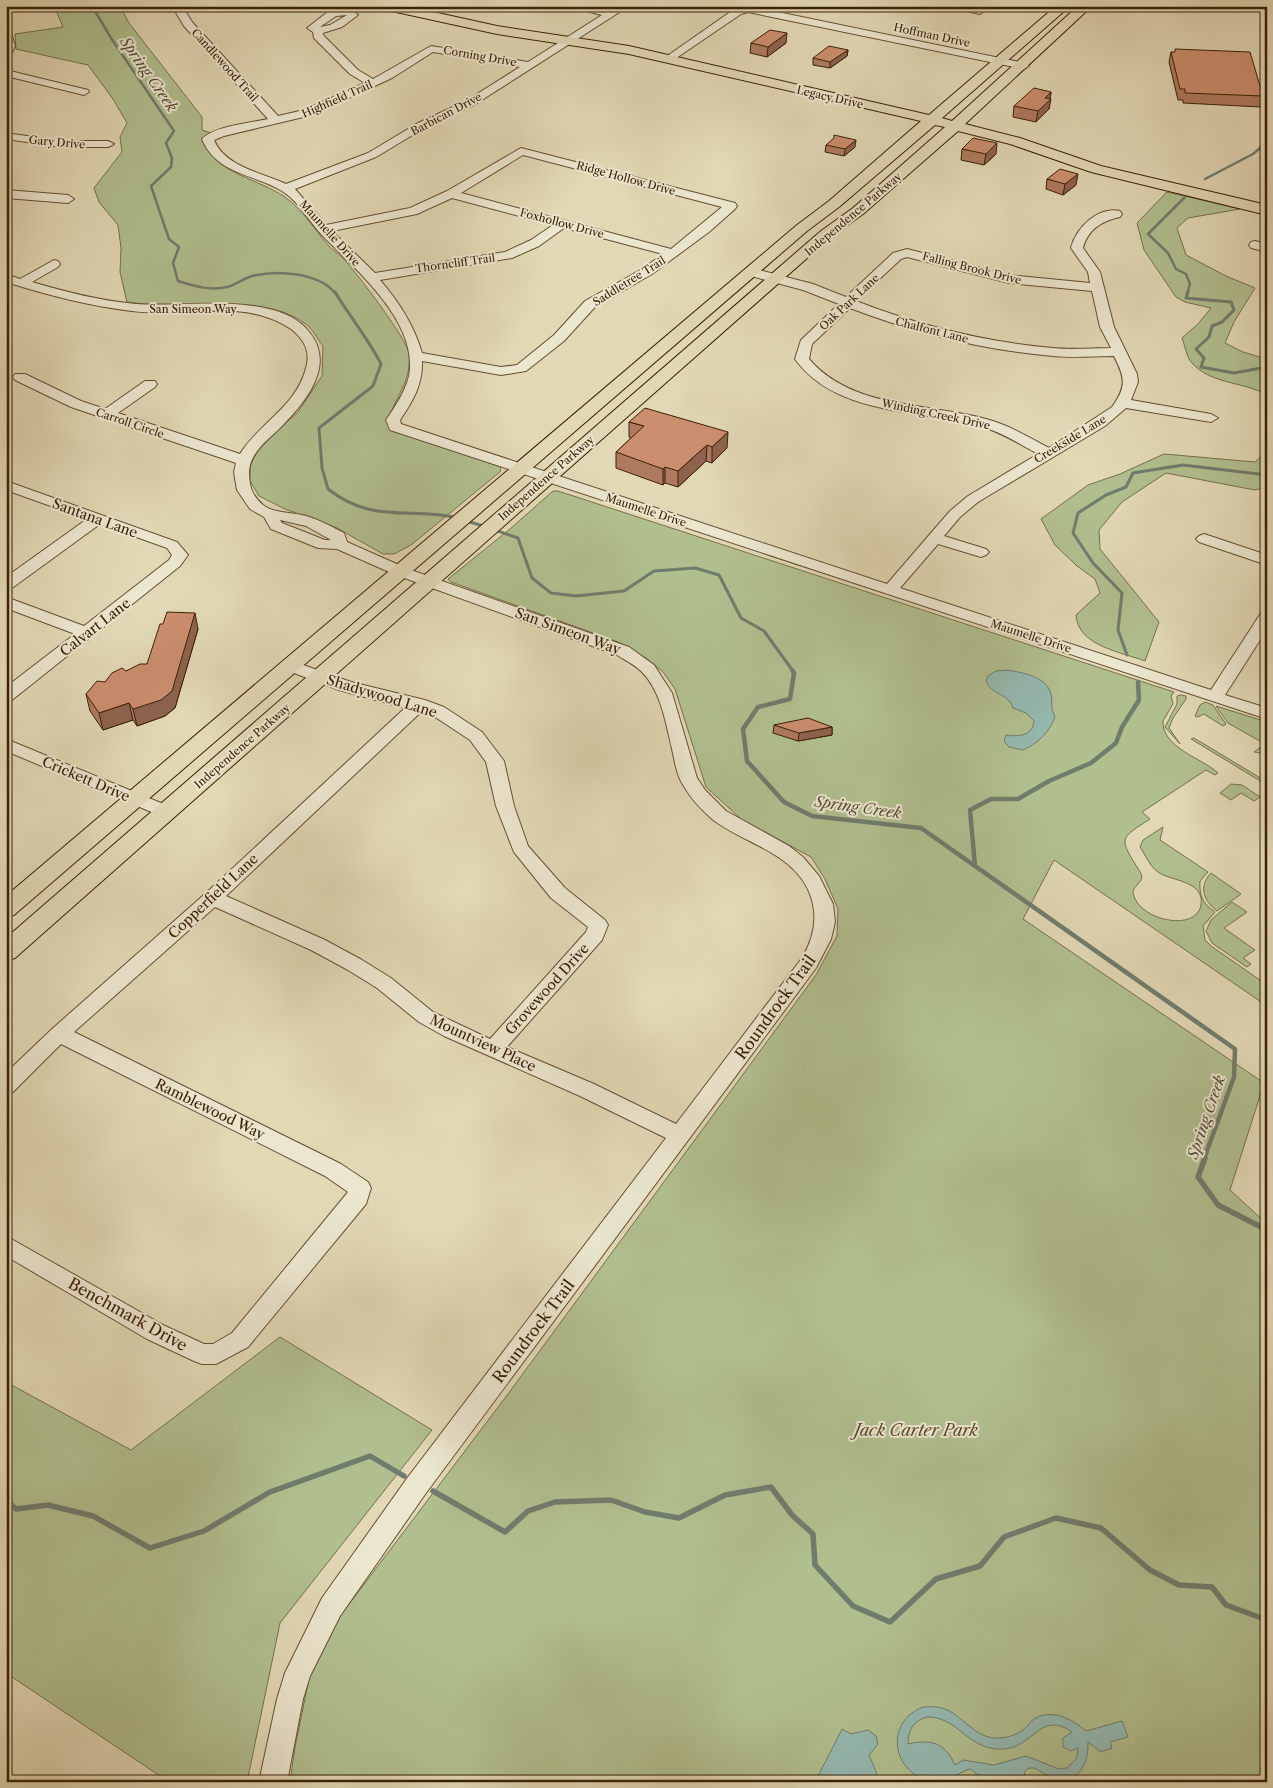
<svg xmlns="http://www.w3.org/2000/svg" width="1273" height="1788" viewBox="0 0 1273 1788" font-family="'Libre Caslon Text',serif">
	<rect width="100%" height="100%" fill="#e2d8b5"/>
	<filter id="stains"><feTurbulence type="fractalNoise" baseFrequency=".004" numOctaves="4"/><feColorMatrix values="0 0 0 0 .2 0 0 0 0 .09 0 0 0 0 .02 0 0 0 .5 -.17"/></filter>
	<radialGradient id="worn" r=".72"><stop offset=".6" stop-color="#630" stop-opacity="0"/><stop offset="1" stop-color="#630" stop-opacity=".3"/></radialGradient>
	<path fill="#b1bf8f" stroke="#76704a" d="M54,6h66l9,17 73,94v13l9,3 -9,8c17,34 55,37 83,56 18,13 29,32 43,48 4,5 10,8 14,12 13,14 65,81 67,97 3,34 -21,47 -20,74l112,39 -1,5 -89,73 -17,9h-11l-46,-26 -52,-19 -26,-13 -9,-15v-15l10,-20 38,-34 24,-36 1,-30c-5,-6 -10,-16 -16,-21 -37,-30 -106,-18 -150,-20 -10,0 -20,-2 -30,-3l-7,-30 1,-24 -3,-23 -19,-23 -5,-14 28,-36 -2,-15 7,-14 -14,-24 -25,-34 -72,-16 -1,-15 48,-7z
		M1167,192l73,17 -52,9 -11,10 9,27 40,21 29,12 -21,34 -9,21 18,9 24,7v36c-24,-14 -55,-10 -75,-32 -5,-5 -7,-17 -10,-25l16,-14 13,-16 -26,-6 -9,-5 -32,-47 -7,-27z
		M1267,451v36l-12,3 -89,-17 -44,29 -23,28 1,19 59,73 -14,39c-24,-9 -67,-15 -69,-46l24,-22 -5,-14 -18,-13 -22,-21 -14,-26 47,-34 32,-11 44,-20 91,8z
		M553,491h5l616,201 -3,4 2,8 -10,17c-1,27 39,37 55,52l-3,2 -9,-5 -64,42 8,7c-29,19 -32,18 -13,48 2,3 5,7 5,11 -1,4 -7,8 -9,13 1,28 63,43 68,14 4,-25 -32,-24 -43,-33 -8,-5 -13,-18 -18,-25l3,-7 20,-13 -3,13 48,32 -8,9c-1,15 3,23 15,31l-12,14 2,14 6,6 56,39v21l-213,-146 -31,59 241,164 -34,107 37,34v558h-977l5,-35 15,-73 24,-50 174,-230 308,-419 21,-39 1,-27 -13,-30 -14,-22 -70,-38 -35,-32 -31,-98 -12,-17 -17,-14 -28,-16 -167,-60 -3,-3 62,-50z
		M1181,695l5,1v3l-13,19 -4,10 11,16 -15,-17 12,-23v-8z
		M1205,702l8,3 13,19 -3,2 -19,-12 -6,3 -3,-1 5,-11z
		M1216,706l51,16v27l-7,4 -6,-1 11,-8 -37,-21z
		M1194,738l73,44v3l-76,-46z
		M1231,784l11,1 18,12 -6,4 -13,-8 -10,7 -11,-7z
		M1211,873l30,21 -24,17c-13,-10 -19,-24 -6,-38z
		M1232,902l15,10 -23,16 31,22 -12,8 8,6 -4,3 -35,-24 -6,-12 5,-11z
		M280,1337l152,93 -152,193 -33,159h-78l-163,-109v-291l125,68z"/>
	<path fill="#95b9b1" stroke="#717c6d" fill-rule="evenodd" d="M1006,670c14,2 41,6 45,24 2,8 -1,14 4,23 -6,16 -17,26 -32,33l-14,-3 -5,-6 2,-6c12,2 27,1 28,-14l-8,-8 -13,-5c-4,-15 -22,-13 -27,-27l2,-5 8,-5z
		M923,1707c6,0 13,-1 19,1 21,6 32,31 56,30 8,0 19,-3 25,-8 4,-3 7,-8 11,-11 18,-11 38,0 52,12l36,-10 6,16 -18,5 2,6 -11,4 -13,-10c1,23 -11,46 -40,34 -5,-2 -11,-9 -17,-8 -3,0 -4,1 -6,3l-2,11h-35l-18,-13c-15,4 -20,16 -40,12 -37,-8 -47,-58 -7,-74zM927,1717c31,-1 42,35 77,32 30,-2 36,-39 68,-17l-9,6v9l8,4 7,-3 -1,10 -10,10 -8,1 -33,-13 -32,9 -31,-5 -8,5c-10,-23 -25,-26 -47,-21 0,-14 5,-23 19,-27z
		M842,1729l9,5 17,-4 8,6 2,8 -9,11 8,19 -5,8h-57z"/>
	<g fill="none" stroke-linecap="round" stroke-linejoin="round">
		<path stroke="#717c6d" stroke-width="2.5" d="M92,6l19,32 63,93 -8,12 6,15 -1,9 -20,19 18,53 10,8 -6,16 5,18c16,5 32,10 49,6 9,-2 17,-9 25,-11 25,-6 67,-4 84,18
			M1205,179l48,-25 14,-12
			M1185,197l-37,37 20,19 8,16 10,5 4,10 -3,10"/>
		<path stroke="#717c6d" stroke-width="3" d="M335,292c15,25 33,46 46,72l-8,22 -54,42 3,40 6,21c44,35 81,18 131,29
			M1188,292l-2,6 45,4 3,8 -12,12 -10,4 -3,11 -13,12 8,9 -3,9 33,6 33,-6
			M466,521l21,6
			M495,530l23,8 14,40 19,15 25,3 48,-5 30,-20 41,-3 24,7 22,43 23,13 29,40
			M1127,655l-9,-25 4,-37 -29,-30 -20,-30 5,-20 28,-18 20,-8 7,-14 50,-8 84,10"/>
		<path stroke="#717c6d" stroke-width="4.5" d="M792,670l2,3 -4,26 -32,8 -15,22 4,32 37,41 28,14 109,12 314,221 -1,28 -30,82
			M975,866l-5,-56 21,-11h27l31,-18 42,-18 25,-20 6,-16 17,-27 -1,-18"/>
		<path stroke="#717c6d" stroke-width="5.5" d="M1205,1158l-7,19 20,28 49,25
			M433,1491l72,41 23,-21 27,-9 56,-2 34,12 34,6 46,-23 46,-8 21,28 21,19 2,31 38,41 37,16 46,-43 44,-13 24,-29 52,-19 45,10 49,42 29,15 33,2 14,18 41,15
			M6,1500l10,9 32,-4 45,11 57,32 54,-17 66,-39 100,-36 34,20"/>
		<g stroke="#644f32" stroke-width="2">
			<path id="minor" d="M172,6h10l10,16 86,94 26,-6 61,-27 -15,-9 -36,-36 -1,-6 -6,-4 22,-17 20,-3 9,7 -16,12 -19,6v2l35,35 15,9 58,-33 97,16 74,-47 -35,-9h21l22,5 7,-5h12l-155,99 -48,22 -50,30 -81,32 31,36 84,-17 37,-17 74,-43 214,55 2,3 -2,3 -26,23 -57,42 -57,33 -31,34 -38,30 -25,4 -79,-14c1,23 -9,40 -22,59l1,4 486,160 63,-73 18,-15 70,-42c-18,-10 -37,-22 -58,-28 -61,-17 -144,-10 -185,-67l6,-19 38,-36 -36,-14 -56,-15 -2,-3 6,-4 4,1 58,15 33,13 47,-44 14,-4 102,26 81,8 -2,-11 -17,-24c5,-20 27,-42 49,-37l2,3 -2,3c-18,4 -32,12 -37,31l17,24 14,55 23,47 1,8 -7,18 80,14 7,4 -7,4 -85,-14 -21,18 -127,76 -18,15 -16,19 42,13 3,3 -3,3 -5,2 -43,-13 -38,44 311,102 50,-77 6,-2v18l-42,66 42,13v11l-877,-289 -4,-10c9,-13 19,-28 23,-44 10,-54 -53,-106 -86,-140 -14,-14 -23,-34 -41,-45 -28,-17 -66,-17 -80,-52 12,-13 49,-16 66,-20l-84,-93zM347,15l-17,10 -10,2 16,-11zM433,52l87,15 -54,34 -48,22 -50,30 -82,31c-23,-11 -61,-17 -72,-44l10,-4 88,-21 80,-37zM523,155l199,52 -51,42 -210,-56zM452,198l101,27 -22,15 -26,12 -130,21 -43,-42 85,-17zM564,228l99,26 -19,14 -59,33 -31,34 -37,30 -16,2 -79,-14c-8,-28 -23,-51 -42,-73l132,-22 27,-12zM907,257l102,26 83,8 8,36 11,21c-19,0 -39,2 -58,0 -68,-6 -133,-22 -197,-47l45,-42zM850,308c65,25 133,42 203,48 20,2 41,0 61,0 11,22 13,30 -2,51l-63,41c-21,-11 -40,-23 -63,-29 -59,-16 -134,-10 -177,-60l3,-15z
				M749,6l275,57 5,3 -5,3 -276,-57 -7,2 -69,47h-8l-1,-2 70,-49z
				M945,6h47l-12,8z
				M6,30l5,3 4,13 -5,11 -4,1z
				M6,70l82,20 1,2 -5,3 -78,-19z
				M6,133l55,8h47l6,3 -6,3h-47l-55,-8z
				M6,190l62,5 6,4 -6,4 -62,-5z
				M1255,241l12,3v8l-16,-4 -2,-3 2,-3z
				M54,260l4,1 2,3 -2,3 -26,15c34,10 69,19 104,22 47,4 142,-14 174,29 25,32 -3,67 -26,91 -17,18 -40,30 -34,59 1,9 6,16 13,22 11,9 30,7 43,11 14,4 26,11 38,17l3,9 61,27 221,78 25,18 18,28 25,85 8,12 21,21 63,35 14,11 16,19 14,28 2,18 -4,17 -15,29 -390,525 -86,123 -30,60 -7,23 -16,83h-28l18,-83 8,-26 37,-75 86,-121 258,-339 -86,-42 -136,-60 -25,-14 -42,-34 -29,-18 -37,-20 -96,-43 -141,125 267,132 27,18 3,6 -5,16 -118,143 -32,17h-14l-8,-3 -47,-22 -141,-83v-20l157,89 41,19h9l19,-11 116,-141 -23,-16 -264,-132 -48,48 -7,2v-21l46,-44 154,-136 199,-185 -66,-18 -53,-20 -2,-4 2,-4 6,-1 59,21 74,18 19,7 38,25 22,29 10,45 14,40 37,42 40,32 3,5 -6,15 -95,107 87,37 82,40 126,-166c24,-40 12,-79 -27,-103 -20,-13 -44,-21 -63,-36 -10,-9 -20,-19 -27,-31 -8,-11 -10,-25 -13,-39 -6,-25 -11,-58 -30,-77 -7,-7 -17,-12 -25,-17l-221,-80 -59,-26 -19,-1 -47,-19 -7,-12 -14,-8 -13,-19 -3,-18 2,-9 -165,-56 -56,-27 -2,-3 2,-3h10l56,27 24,8 40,-28h10l2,3 -2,3 -37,26 122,41c19,-31 56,-47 66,-86 5,-16 -2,-29 -15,-39 -46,-32 -107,-11 -159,-18 -43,-5 -85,-16 -126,-29v-8l14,5zM280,520l26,6 25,14h-6l-43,-17zM421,712l11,3 38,25 16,22 10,44 18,46 37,46 37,29 -2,5 -96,107 -57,-27 -42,-34 -29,-18 -37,-20 -99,-44z
				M6,481l171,61 11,13 -8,11 -168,134 -6,1v-14l69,-53 -69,-26v-11l78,29 85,-66 3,-5 -5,-7 -67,-24 -88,64 -6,2v-13l81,-58 -81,-29z
				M1204,534l63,21v10l-68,-23 -3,-3 3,-3z
				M6,739l167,69 3,4 -3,4h-12l-155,-65z"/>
		</g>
		<g stroke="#3a2106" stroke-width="2">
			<path id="major" d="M381,6h25l91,20 132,20 300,69 127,-109h14l-128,112 10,3 126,-115h14l-127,118 55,14 81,28 166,39v10l-176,-43 -81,-28 -52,-13 -95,83 -32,23 -161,142 -655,579 -9,3v-23l815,-707 32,-23 92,-81 -10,-2 -96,82 -32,24 -793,684 -8,2v-21l791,-671 32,-24 92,-80 -292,-67 -132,-20 -110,-24z"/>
		</g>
		<use href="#minor" fill="#ece6cf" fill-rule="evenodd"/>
		<use href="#major" fill="#e2d8b5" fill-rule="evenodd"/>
	</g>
	<path fill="#af7a5f" stroke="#3a2106" d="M751,43h35l-19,14 -17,-4z
		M848,50l-1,6 -17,12 -17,-3v-7z
		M1171,52l92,44 -2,11 -78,-4v-3h-5l-9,-38z
		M1051,92l-2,17 -13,13 -23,-5 1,-11z
		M826,145l29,2 -11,9 -19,-4z
		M962,149l34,5 -12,11 -23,-5z
		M1047,179l29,6 -13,10 -17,-6z
		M629,422l98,26 -15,15 -6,-2 -28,26 -13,-4 -2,2 -47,-17v-16l15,-14 -2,-1z
		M198,629l-23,79 -10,8 -28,10 -4,-6 -30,10 -13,-19 -4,-17 19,-12 21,-11 21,-7z
		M774,725l58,2v8l-34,6 -25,-8z"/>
	<path fill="#8e634e" stroke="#3a2106" d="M787,33l-1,10 -19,14 1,-10z
		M848,50l-1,6 -17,12v-6z
		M1051,92l-1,8 1,-1 -2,10 -13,13 2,-11 7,-13z
		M856,140l-1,7 -11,9 1,-7z
		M997,143l-1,11 -12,11 2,-11z
		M1078,174l-2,11 -13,10 2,-11z
		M728,432l-1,16 -15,15v-16z
		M707,445l-1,16 -28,26v-16z
		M665,467v16l-2,2v-16z
		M195,613l3,16 -23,79 -10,8 -28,10 -4,-17z
		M129,703l4,17 -30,10 -4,-17z
		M832,727v8l-34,6 1,-8z"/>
	<path fill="#cb8e6f" stroke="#3a2106" d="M770,30l17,3 -19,14 -17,-4z
		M829,46l19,4 -18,12 -17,-4z
		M1175,49l75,3 13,44 -78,-3v-4h-5l-9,-37h4z
		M1034,88l17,4 -6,6 6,1 -13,12 -24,-5z
		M834,135l22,5 -11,9 -19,-4 8,-7z
		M973,138l24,5 -11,11 -24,-5z
		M1060,169l18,5 -13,10 -18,-5z
		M645,408l83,24 -16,15 -5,-2 -29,26 -13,-4 -2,2 -47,-17 28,-26 -15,-4z
		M167,612l28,1 -23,78 -11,9 -28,9 -4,-6 -30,10 -13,-19 11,-13 8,1 7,-9 10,-5 4,3 14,-7h7l13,-40h3z
		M808,718l24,9 -33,6 -25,-8z"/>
	<g text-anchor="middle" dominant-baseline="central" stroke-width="4" stroke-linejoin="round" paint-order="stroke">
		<g font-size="11" fill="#3a2106" stroke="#ece6cf">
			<text transform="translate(932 35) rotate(12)">Hoffman Drive</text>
			<text transform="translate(480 56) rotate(10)">Corning Drive</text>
			<text transform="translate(225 65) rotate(48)">Candlewood Trail</text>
			<text transform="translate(830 97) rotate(13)">Legacy Drive</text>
			<text transform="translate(337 99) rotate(-24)">Highfield Trail</text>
			<text transform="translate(446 114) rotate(-28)">Barbican Drive</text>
			<text transform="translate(57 142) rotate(5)">Gary Drive</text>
			<text transform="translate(626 178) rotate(15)">Ridge Hollow Drive</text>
			<text transform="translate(853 214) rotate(-40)">Independence Parkway</text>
			<text transform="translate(562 223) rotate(15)">Foxhollow Drive</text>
			<text transform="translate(330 233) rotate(48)">Maumelle Drive</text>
			<text transform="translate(455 263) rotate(-8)">Thorncliff Trail</text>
			<text transform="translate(972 268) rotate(14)">Falling Brook Drive</text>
			<text transform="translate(629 281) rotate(-32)">Saddletree Trail</text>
			<text transform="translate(849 302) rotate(-43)">Oak Park Lane</text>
			<text x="193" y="309">San Simeon Way</text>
			<text transform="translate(932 330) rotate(14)">Chalfont Lane</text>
			<text transform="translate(936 414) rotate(12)">Winding Creek Drive</text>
			<text transform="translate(130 423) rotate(19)">Carroll Circle</text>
			<text transform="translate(1070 439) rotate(-31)">Creekside Lane</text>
			<text transform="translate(546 478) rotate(-41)">Independence Parkway</text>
			<text transform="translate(646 510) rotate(18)">Maumelle Drive</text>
			<text transform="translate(1031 636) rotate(18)">Maumelle Drive</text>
			<text transform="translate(242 746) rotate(-41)">Independence Parkway</text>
		</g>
		<g font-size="14" fill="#3a2106" stroke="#ece6cf">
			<text transform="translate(95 518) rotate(20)">Santana Lane</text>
			<text transform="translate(95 627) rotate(-38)">Calvart Lane</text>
			<text transform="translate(568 631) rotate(20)">San Simeon Way</text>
			<text transform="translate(382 696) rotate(17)">Shadywood Lane</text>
			<text transform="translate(86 779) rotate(23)">Crickett Drive</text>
			<text transform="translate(213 896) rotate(-43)">Copperfield Lane</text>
			<text transform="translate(547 989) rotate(-48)">Grovewood Drive</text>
			<text transform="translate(483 1043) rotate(25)">Mountview Place</text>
			<text transform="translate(210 1109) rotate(26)">Ramblewood Way</text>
		</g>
		<g font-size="15" font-style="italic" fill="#554f39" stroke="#ece6cf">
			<text transform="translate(149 74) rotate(55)">Spring Creek</text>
			<text transform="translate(858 807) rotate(8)">Spring Creek</text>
			<text transform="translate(1206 1117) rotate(-71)">Spring Creek</text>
		</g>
		<g font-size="16" fill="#3a2106" stroke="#ece6cf">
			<text transform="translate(775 1007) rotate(-54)">Roundrock Trail</text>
			<text transform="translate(128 1314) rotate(29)">Benchmark Drive</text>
			<text transform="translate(533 1331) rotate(-53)">Roundrock Trail</text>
		</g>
		<g font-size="16" font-style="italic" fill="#584828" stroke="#ece6cf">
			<text x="916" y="1430">Jack Carter Park</text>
		</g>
	</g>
	<rect width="1273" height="1788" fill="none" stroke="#e2d8b5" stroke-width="25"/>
	<rect x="8" y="8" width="1258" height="1773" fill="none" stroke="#3a2106" stroke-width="2.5"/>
	<rect x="12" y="12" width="1248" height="1763" fill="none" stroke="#3a2106"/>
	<rect width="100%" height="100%" filter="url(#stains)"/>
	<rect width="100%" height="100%" fill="url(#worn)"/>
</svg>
